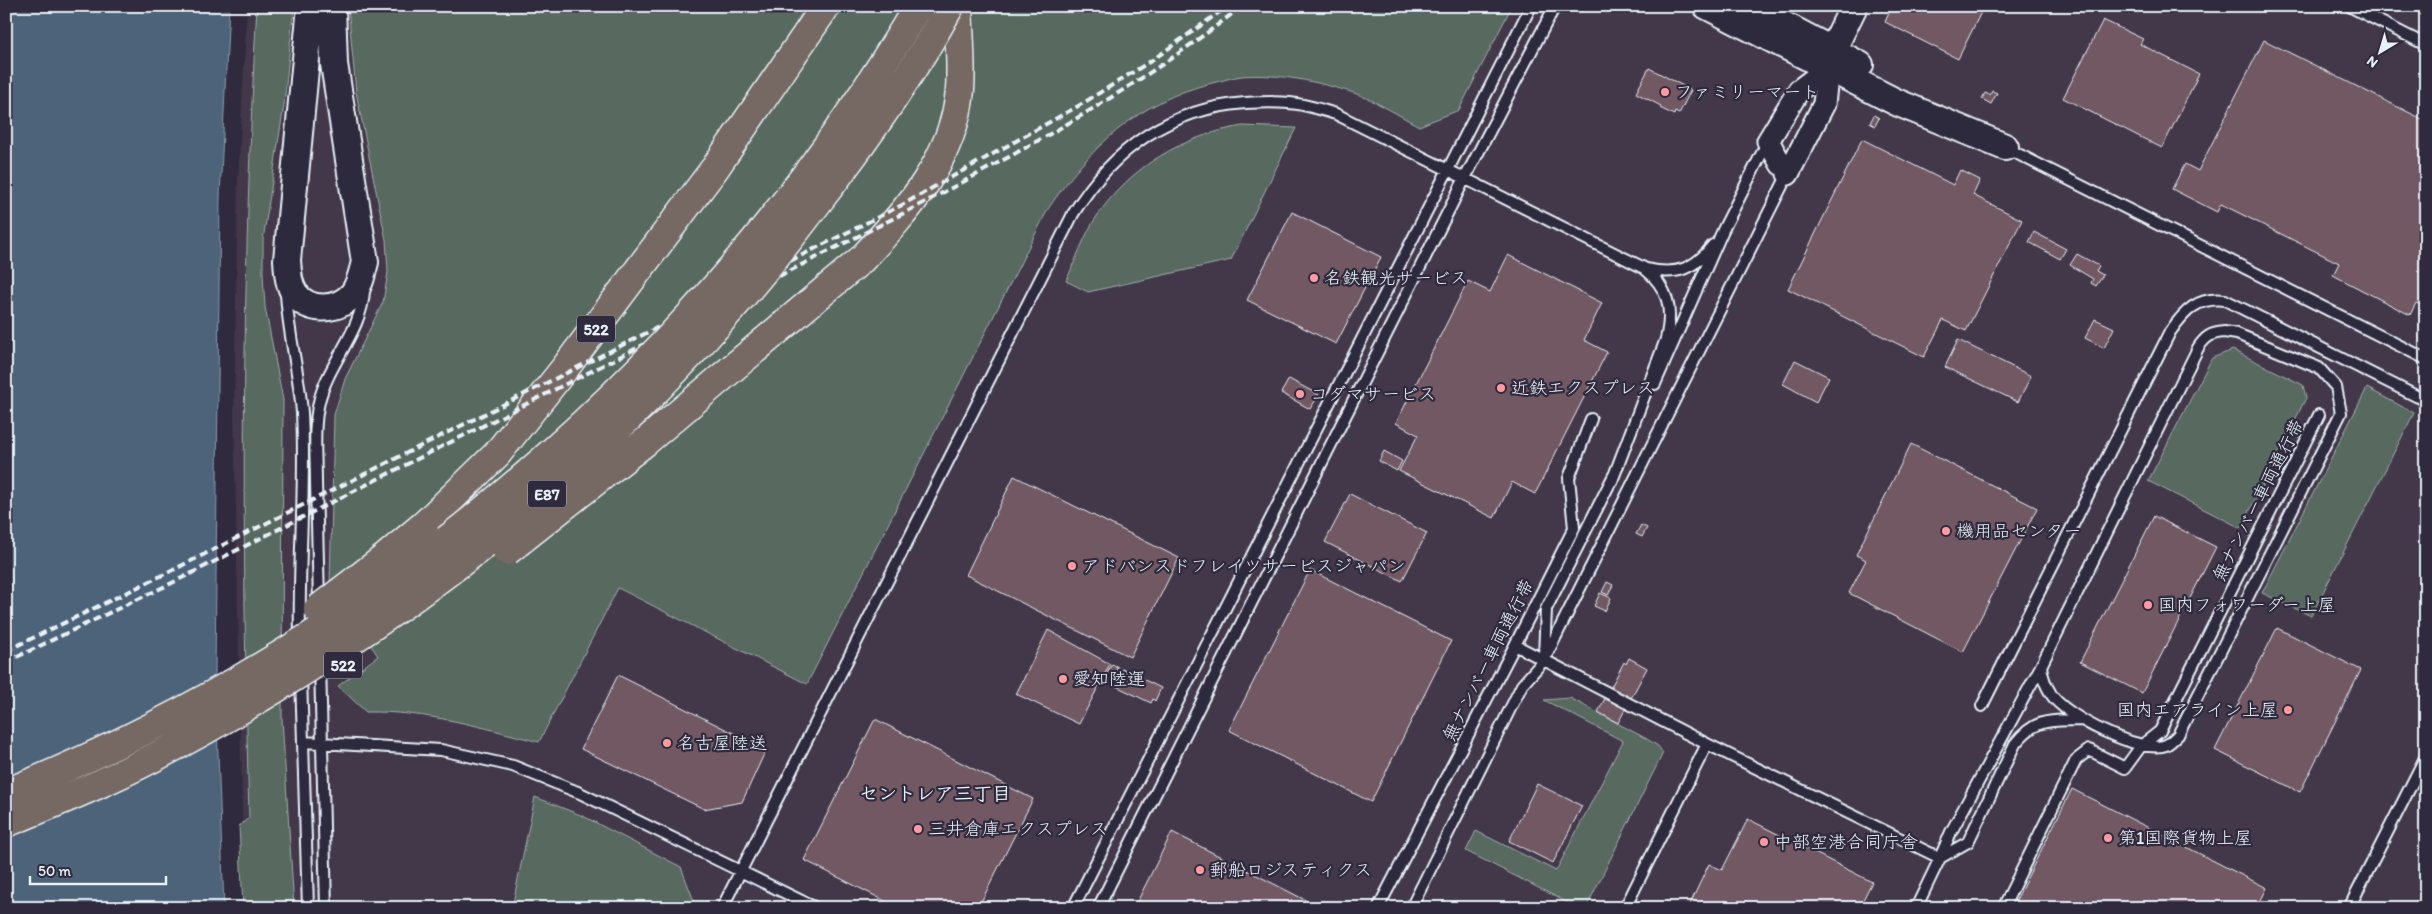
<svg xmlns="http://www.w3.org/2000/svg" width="2432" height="914" viewBox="0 0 2432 914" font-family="Itim,'Klee One',sans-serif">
	<rect width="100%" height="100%" fill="#2f2a3d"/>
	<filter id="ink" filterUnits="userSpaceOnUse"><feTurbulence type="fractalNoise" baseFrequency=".02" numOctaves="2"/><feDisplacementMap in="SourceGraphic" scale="10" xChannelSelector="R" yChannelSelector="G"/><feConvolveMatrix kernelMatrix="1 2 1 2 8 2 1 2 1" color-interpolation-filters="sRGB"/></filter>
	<g filter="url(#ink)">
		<path fill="#433848" d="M247,6h2179v902h-2182l-10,-493 4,-234z"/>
		<path fill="#586961" stroke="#a0adac" d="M257,6h37l-10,99 -21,135v34l2,33 18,93 -1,319 12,189h-51l-4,-82 10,-8c-7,-271 -8,-541 8,-812z
			M348,6h457l-28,53 -36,54 20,13 76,-120h111l4,20 21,-2 -4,-18h543l-53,104 -40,16c-21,-11 -43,-25 -65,-33 -35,-11 -75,-20 -112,-17 -10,1 -20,5 -30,7 -74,18 -123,65 -164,126l-241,475 -189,-96 -79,154c-57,-15 -113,-31 -173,-30l-28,-26 40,-30 -48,-72 4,-169 11,-36 38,-77 5,-30 -2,-32 -30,-148z
			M1242,126l54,2 -65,132 -143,32 -22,-11c10,-21 18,-46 31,-65 34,-50 86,-80 145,-90z
			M2233,350l70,35 3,13 -65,130 -93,-47 64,-123z
			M2367,388l47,25 -103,203 -49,-23z
			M1570,698l77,41 11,7 5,7 -77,155h-8l-112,-57 10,-20 80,40 67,-130 -79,-41z
			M535,797l48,19 98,51 14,37 -2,4h-181z"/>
		<path fill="#4e6379" stroke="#8c9cac" d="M6,6h223l-9,190 -5,479 9,233h-218z"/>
		<path fill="#715962" stroke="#e8f1f8" d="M1892,6h92l-26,53 -73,-37z
			M2103,20l40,19 -3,5 59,30 -37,74 -99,-50z
			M2264,40l162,81v186l-10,-4 -6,12 -77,-40 6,-12 -118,-59 -4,8 -45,-23 13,-25 13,7z
			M1649,68l42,22 -12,24 -4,-2 -1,3 -14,-7 1,-2 -25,-13z
			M1992,91l5,2 -6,11 -9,-5 3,-6 5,2z
			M1874,115l5,3 -4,8 -5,-3z
			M1862,139l91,46 7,-15 20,10 -7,15 49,25 -56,111 -23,-11 -19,37 -136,-68z
			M1292,212l89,45 -45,87 -89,-44z
			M2034,232l32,17 -6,10 -31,-17z
			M2077,254l22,12 -3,5 7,4 -7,11 -5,-3 2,-4 -23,-14z
			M1508,255l94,48 -18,37 23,12 -72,142 -23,-12 -18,36 -95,-47 19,-36 -22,-12 72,-142 22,11z
			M2095,319l19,9 -10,20 -19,-10z
			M1958,340l73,36 -13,26 -73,-35z
			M1795,360l34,17 -13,25 -33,-18z
			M1289,379l30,16 -9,14 -29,-16z
			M1911,444l126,64 -74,144 -114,-59 17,-33 -10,-5z
			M1384,451l18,10 -5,10 -18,-10z
			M1014,476l165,82 -49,99 -164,-82z
			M1350,494l77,39 -25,48 -77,-39z
			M2154,516l62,31 -74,146 -62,-31z
			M1641,525l6,3 -5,9 -6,-3z
			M1310,570l141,71 -80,161 -142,-72z
			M1607,582l6,3 -5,10 -6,-3z
			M1600,593l11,5 -6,13 -11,-5z
			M2277,628l84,42 -61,122 -85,-42z
			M1048,630l62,34 -31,60 -63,-30z
			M1629,658l18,10 -29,55 -20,-11 26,-50 2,2z
			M1112,664l6,3 -7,13 -6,-3z
			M1122,669l39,19 -6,13 -2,-2 -2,4 -37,-18z
			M618,675l121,61 26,16 -23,50 -38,7 -123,-60z
			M875,719l158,80 -55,109h-79l-95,-48z
			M1537,784l45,22 -29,57 -44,-22z
			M2072,789l195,99 -10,20h-245z
			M1748,819l124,63 -13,26h-161l-8,-4 19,-40 13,6z
			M1172,832l149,76h-187z"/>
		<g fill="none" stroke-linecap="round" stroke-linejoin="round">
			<g stroke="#e8f1f8" stroke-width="14">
				<path id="service" d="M2349,6l77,39
					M2006,148l420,211
					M1647,269c29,7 48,0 66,-24
					M286,293c2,40 13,79 16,120 4,74 -4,149 -2,224
					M2224,332l13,2 82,34 17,19 5,26 -163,322c-3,3 -8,8 -12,10 -24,10 -102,-29 -115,-51 -5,-8 -9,-18 -10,-28l157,-318c7,-11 13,-15 26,-16z
					M1655,384l68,-154 45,-89
					M319,603c-1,-40 -2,-81 -3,-121 0,-26 -3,-54 3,-80 9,-39 43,-71 45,-111
					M1515,645l192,99
					M1544,656l2,-47 68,-134
					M320,663l6,245
					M2041,666l-90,166 -11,26 28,-16 47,-98c21,-27 36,-23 67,-24
					M301,676l7,232
					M1982,706l188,-374c15,-22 28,-35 55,-32l201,101
					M303,742l138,8 72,16 67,27 236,115
					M722,908l351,-694c40,-65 95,-105 172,-111 19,-1 40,-2 58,2 11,2 22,6 33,9l308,154c25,20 29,41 22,71l-54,142
					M1073,908l458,-902
					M1098,908l367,-730 90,-172
					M1378,908l137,-263 59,-117 -5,-50 22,-59
					M1411,908l111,-223 22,-25 242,-482
					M1625,908l82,-164 233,114 -24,50
					M2003,908l73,-148 13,-10 36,18 16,-22 19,-15 159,-316
					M2349,908l77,-152"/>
			</g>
			<g stroke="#e8f1f8" stroke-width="25">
				<path id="minor" d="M1794,162l-13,2 -13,-23 31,-51 29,-22
					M1788,174l36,-70 4,-36"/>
			</g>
			<g stroke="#e8f1f8" stroke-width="30">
				<path id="tertiary" d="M311,6l-24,254c1,12 1,24 8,34 14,19 43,17 58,0 7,-9 9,-21 12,-32l-31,-198 -2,-58
					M1707,6l189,96 109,45
					M1748,6l112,59
					M1828,67l4,-16 22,-45"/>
			</g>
			<g stroke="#e8f1f8" stroke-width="31">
				<path id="motorway" d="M645,442l217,-183c45,-48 92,-100 98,-169 2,-27 -1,-56 -2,-84
					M424,525l73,-71 68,-86 150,-200 111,-162"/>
			</g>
			<use href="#service" stroke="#2f2a3d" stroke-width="10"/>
			<use href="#minor" stroke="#2f2a3d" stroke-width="21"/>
			<use href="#tertiary" stroke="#2f2a3d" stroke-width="26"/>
			<use href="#motorway" stroke="#766964" stroke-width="28"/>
			<path stroke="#e8f1f8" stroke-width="4" stroke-dasharray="8 4" stroke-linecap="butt" d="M6,651l163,-79 733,-367 178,-100 71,-44 77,-55
				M6,662l168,-80 734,-371c116,-61 231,-123 334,-205"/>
			<g stroke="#e8f1f8" stroke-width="31" stroke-linecap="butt">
				<path id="motorway-bridge" d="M507,551l138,-109
					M318,609l69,-53 37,-31
					M6,793c379,-152 705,-435 912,-787
					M6,823c32,-13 64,-26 95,-40 71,-32 140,-72 206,-114 202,-127 367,-276 511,-467 48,-62 94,-127 132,-196"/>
			</g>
			<use href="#motorway-bridge" stroke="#766964" stroke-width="28"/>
		</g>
	</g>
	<g fill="#ff9aa2" stroke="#2f2a3d" stroke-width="2">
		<circle cx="1665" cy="92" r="5"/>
		<circle cx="1314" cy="278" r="5"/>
		<circle cx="1501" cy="388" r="5"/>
		<circle cx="1300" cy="394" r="5"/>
		<circle cx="1946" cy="531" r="5"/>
		<circle cx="1072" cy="566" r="5"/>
		<circle cx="2148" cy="605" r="5"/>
		<circle cx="1063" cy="679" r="5"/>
		<circle cx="2288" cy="710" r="5"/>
		<circle cx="667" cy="743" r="5"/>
		<circle cx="918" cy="829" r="5"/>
		<circle cx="2108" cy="838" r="5"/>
		<circle cx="1764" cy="842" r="5"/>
		<circle cx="1200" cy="870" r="5"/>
	</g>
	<g text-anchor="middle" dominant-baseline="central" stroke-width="4.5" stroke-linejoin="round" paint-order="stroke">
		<g fill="#2f2a3d" stroke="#b0b5c0" stroke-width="1">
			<rect x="577" y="315.5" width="38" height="27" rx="4"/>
			<rect x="528" y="480.5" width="38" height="27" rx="4"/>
			<rect x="324" y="651.5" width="38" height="27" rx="4"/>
		</g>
		<g font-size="16" font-weight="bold" fill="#e8f1f8">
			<text x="596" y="329">522</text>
			<text x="547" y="494">E87</text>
			<text x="343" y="665">522</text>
		</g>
		<g font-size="18" fill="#e8f1f8" stroke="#2f2a3d" text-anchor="start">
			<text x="1675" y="92">ファミリーマート</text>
			<text x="1324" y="278">名鉄観光サービス</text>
			<text x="1511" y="388">近鉄エクスプレス</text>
			<text x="1310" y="394">コダマサービス</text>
			<text x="1956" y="531">機用品センター</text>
			<text x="1082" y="566">アドバンスドフレイツサービスジャパン</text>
			<text x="2158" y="605">国内フォワーダー上屋</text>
			<text x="1073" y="679">愛知陸運</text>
			<text x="2278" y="710" text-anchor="end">国内エアライン上屋</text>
			<text x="677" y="743">名古屋陸送</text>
			<text x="928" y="829">三井倉庫エクスプレス</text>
			<text x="2118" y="838">第1国際貨物上屋</text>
			<text x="1774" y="842">中部空港合同庁舎</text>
			<text x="1210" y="870">郵船ロジスティクス</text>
		</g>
		<g font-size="18" fill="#e8f1f8" stroke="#2f2a3d">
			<text transform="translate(2258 500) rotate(-63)">無ナンバー車両通行帯</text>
			<text transform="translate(1488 660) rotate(-63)">無ナンバー車両通行帯</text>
		</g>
		<g font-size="19" font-weight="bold" fill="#e8f1f8" stroke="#2f2a3d">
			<text x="935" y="793">セントレア三丁目</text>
		</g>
	</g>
	<rect width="2432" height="914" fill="none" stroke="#2f2a3d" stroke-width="25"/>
	<rect x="12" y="12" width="2407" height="889" fill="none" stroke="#e8f1f8" stroke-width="2" filter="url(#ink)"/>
	<g transform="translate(2380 52) rotate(218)" stroke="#2f2a3d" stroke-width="4" paint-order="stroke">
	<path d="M0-4L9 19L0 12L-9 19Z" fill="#e8f1f8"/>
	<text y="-8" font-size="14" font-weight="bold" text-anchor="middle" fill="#e8f1f8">N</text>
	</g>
	<path d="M30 876v8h136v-8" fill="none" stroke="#e8f1f8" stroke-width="2.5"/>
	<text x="38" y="876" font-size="15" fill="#e8f1f8" stroke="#2f2a3d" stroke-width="4" paint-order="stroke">50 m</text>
</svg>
